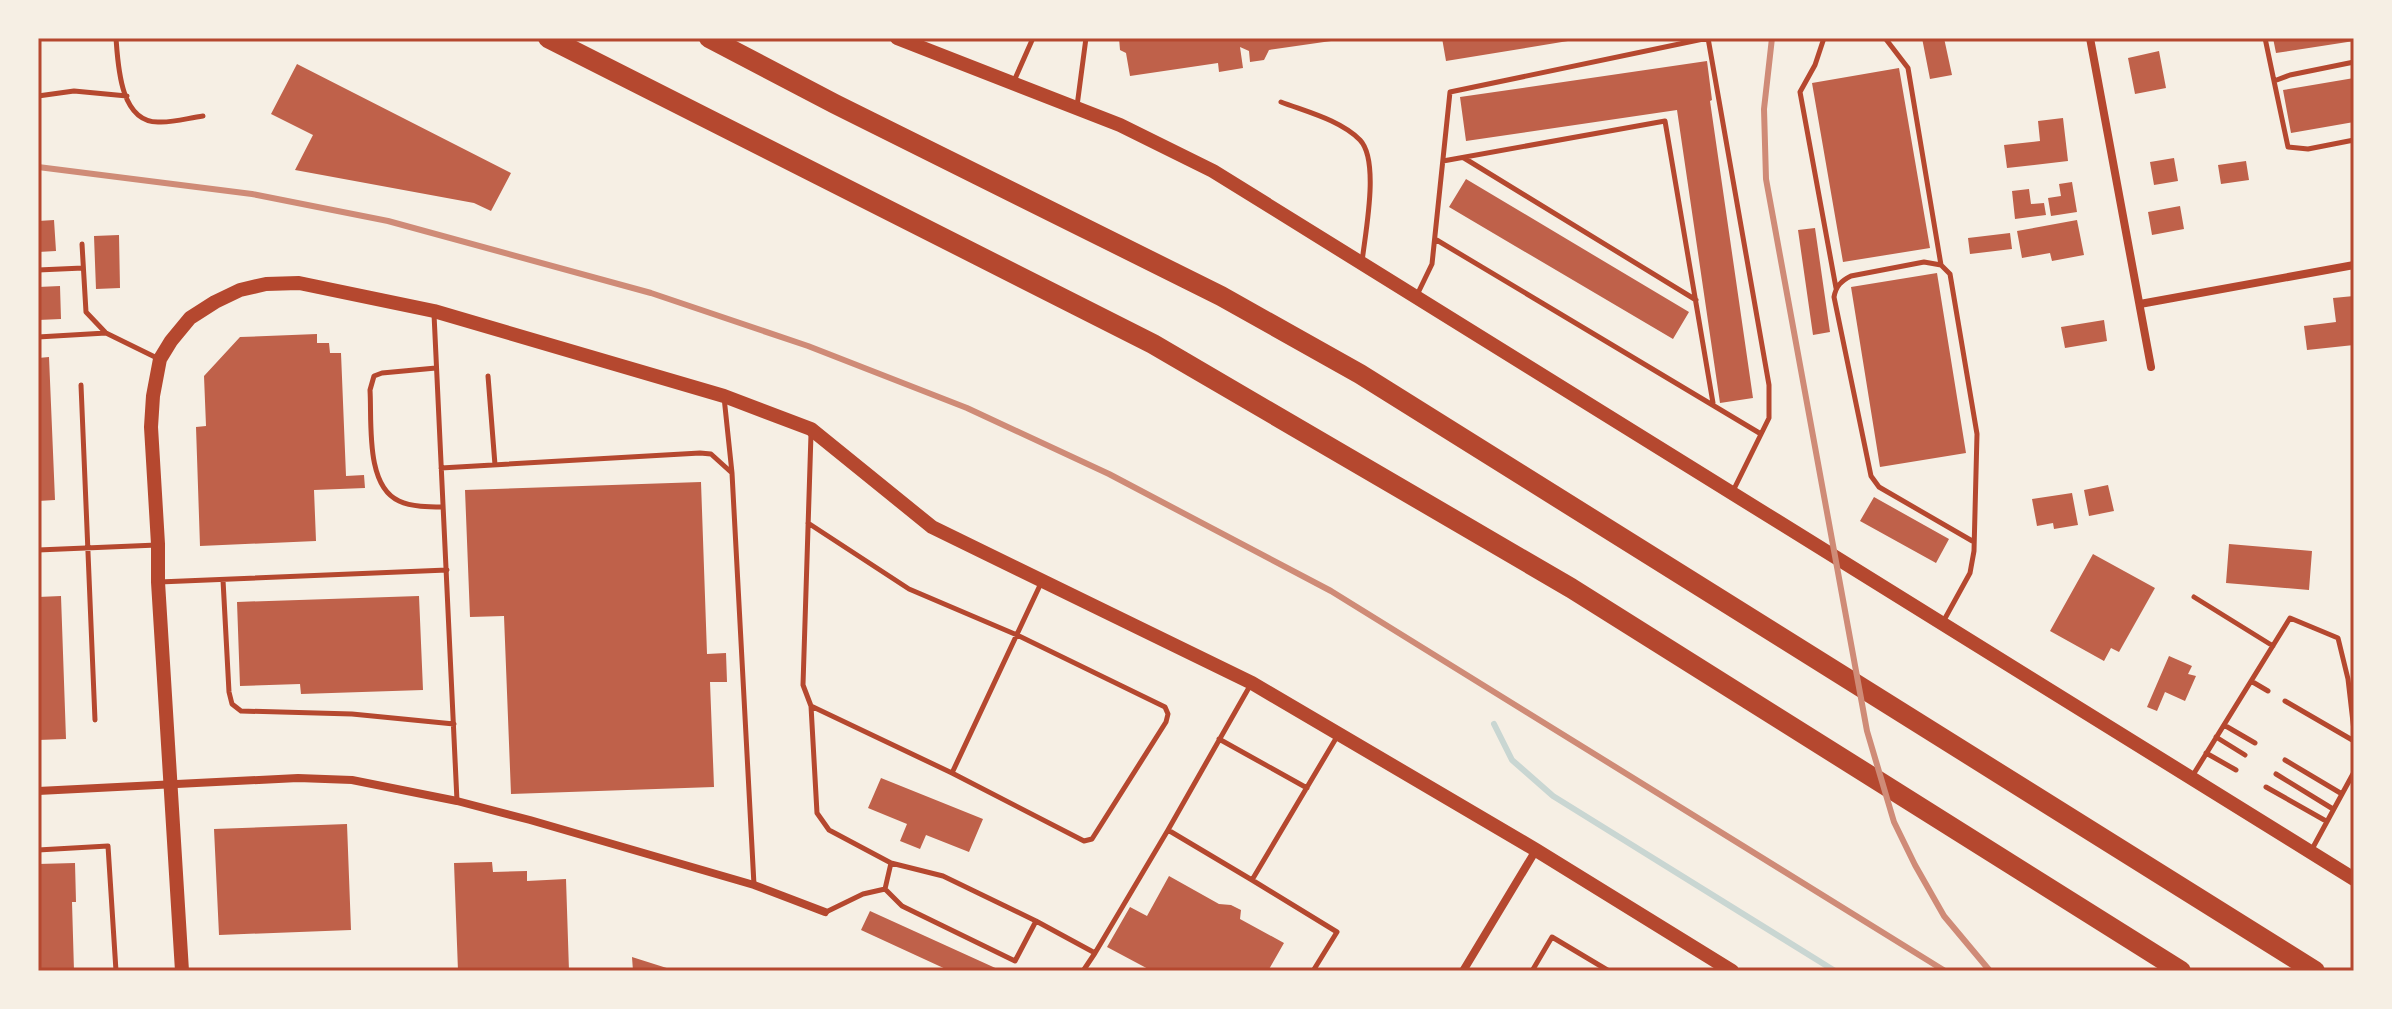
<svg xmlns="http://www.w3.org/2000/svg" width="2392" height="1009" viewBox="0 0 2392 1009" font-family="Montserrat,sans-serif">
	<rect width="100%" height="100%" fill="#f6efe4"/>
	<g fill="none" stroke-linecap="round" stroke-linejoin="round">
		<path stroke="#c9d6d2" stroke-width="6" d="M1494,724l18,36 41,36 282,175"/>
	</g>
	<path fill="#bf614a" d="M1119,38h219v2l-69,10 -5,10 -14,2 -1,-11 -9,-4 3,21 -24,4 -1,-9 -88,13 -4,-23 -6,-3z
		M1442,38h132v2l-128,21z
		M1922,38h22l8,37 -22,4z
		M2273,38h81v3l-78,12z
		M2159,51l7,37 -31,6 -7,-36z
		M1707,61l5,39 -2,1 43,297 -33,5 -43,-293 -211,31 -6,-44z
		M297,64l214,109 -20,38 -17,-8 -179,-33 18,-35 -42,-21z
		M1899,68l31,180 -87,14 -31,-179z
		M2354,78v44l-63,11 -8,-43z
		M2063,118l5,43 -61,7 -3,-23 36,-4 -2,-20z
		M2174,158l4,23 -24,4 -4,-23z
		M2246,161l3,19 -28,4 -3,-19z
		M1466,179l223,133 -16,27 -224,-132z
		M2072,182l5,30 -26,4 -3,-18 13,-2 -2,-12z
		M2029,189l2,15 13,-1 2,12 -31,4 -3,-28z
		M2180,206l4,23 -32,6 -4,-23z
		M54,220l2,31 -18,1v-31z
		M2077,220l7,35 -32,6 -2,-8 -28,5 -5,-27z
		M1815,228l15,104 -17,3 -15,-105z
		M2010,233l2,16 -42,5 -2,-16z
		M119,235l1,53 -24,1 -2,-53z
		M1937,273l29,180 -86,14 -29,-180z
		M60,286l1,33 -23,1v-33z
		M2354,296v49l-47,5 -3,-24 32,-4 -3,-24z
		M2104,320l3,21 -42,7 -4,-21z
		M317,334v9h12l1,10h11l5,123 18,-1 1,13 -51,2 2,51 -116,5 -4,-119 10,-1 -2,-50 36,-39z
		M49,357l6,143 -17,1v-143z
		M701,482l6,172 19,-1 1,29h-17l4,105 -203,7 -7,-178 -34,1 -5,-127z
		M2108,485l6,26 -25,5 -5,-26z
		M2072,493l6,32 -24,4 -1,-6 -16,3 -5,-27z
		M1874,497l75,42 -13,24 -76,-42z
		M2229,544l83,7 -3,39 -83,-7z
		M2093,554l62,34 -36,64 -8,-4 -7,13 -54,-30z
		M61,596l5,143 -28,1v-143z
		M419,596l4,94 -122,4 -1,-10 -60,2 -3,-84z
		M2169,656l23,10 -4,8 8,2 -11,25 -20,-9 -8,19 -10,-4z
		M881,778l102,41 -14,33 -43,-17 -6,14 -20,-8 7,-17 -39,-16z
		M347,824l4,106 -132,5 -5,-106z
		M492,862l1,10 34,-1v10l39,-2 3,92h-111l-4,-108z
		M75,863l1,39h-4l2,69h-36v-107z
		M1169,876l50,28 12,1 10,5 -1,9 44,24 -16,28h-116l-45,-24 23,-40 17,9z
		M870,911l132,60h-52l-89,-41z
		M632,957l41,13v1h-40z"/>
	<g fill="none" stroke-linecap="round" stroke-linejoin="round">
		<path stroke="#b5482f" stroke-width="5" d="M116,38c2,27 4,84 42,84 15,1 30,-4 45,-6
			M1824,38l-9,27 -15,27 36,196
			M1885,38l23,30 33,197
			M2265,38l9,43
			M2354,62l-64,13 -16,6 14,66 20,2 46,-9
			M1014,81l19,-43
			M38,96l36,-5 53,5
			M1281,102c26,10 59,18 79,38 20,21 5,94 2,122
			M1077,106l9,-68
			M1464,158l232,142
			M1443,161l222,-40 48,282
			M1435,239l326,195
			M82,244l4,68 19,20
			M38,270l45,-2
			M1417,295l15,-31 18,-172 258,-54 61,347v33l-36,73
			M434,314l23,487
			M38,337l68,-4 53,26
			M436,368l-54,5 -8,3 -4,14c2,31 -5,96 29,111 13,6 30,6 44,6
			M488,376l7,89
			M81,385l14,335
			M724,397l8,76
			M811,434l-8,251 8,21 141,67 90,-192
			M441,468l259,-15 11,1 21,19 22,412
			M808,523l101,66 108,46 148,72 3,7 -2,8 -74,117 -8,2 -132,-68
			M38,550l119,-5
			M223,580l6,112 3,12 9,7 111,3 102,10
			M159,582l288,-12
			M2194,597l79,49
			M1943,622l27,-49 4,-22 3,-117 -27,-160 -9,-9 -17,-3 -73,14c-10,5 -15,10 -17,21l37,179 8,11 95,55
			M2251,681l17,10
			M1251,684l-83,146 84,50 86,-145
			M2285,701l69,40
			M811,706l6,107 12,17 62,33 -6,26
			M2224,725l31,18
			M2216,737l29,18
			M1219,739l88,49
			M2206,753l30,17
			M2285,760l57,34
			M2276,774l57,35
			M2193,775l97,-157 48,20 10,41 6,52
			M2266,787l60,34
			M38,850l70,-4 8,125
			M2311,851l43,-79
			M891,863l52,13 93,45
			M1252,880l85,52 -24,39
			M826,912l37,-18 22,-5 17,17 113,55 21,-40 59,32 73,-123
			M1083,971l12,-18
			M1532,971l20,-34 57,34"/>
		<path stroke="#b5482f" stroke-width="8" d="M2090,38l61,329
			M2140,304l214,-39
			M38,791l260,-13 54,2 105,21 73,19 224,65 71,27
			M1463,971l73,-121"/>
		<path stroke="#b5482f" stroke-width="14" d="M897,38l223,87 93,46 1141,708
			M182,971l-24,-389v-38l-7,-117 2,-31 7,-37 11,-18 19,-23 25,-16 25,-12 26,-6 33,-1 135,28 290,85 87,33 121,98 320,156 284,167 196,121"/>
		<path stroke="#b5482f" stroke-width="20" d="M548,38l605,306 418,244 610,383
			M709,38l126,66 386,192 139,78 955,597"/>
		<path stroke="#cf8b77" stroke-width="6" d="M1772,38l-8,71 2,70 101,552 27,91 21,43 29,51 46,55
			M38,167l214,27 136,27 263,72 157,53 159,62 142,66 222,117 614,380"/>
	</g>
	<rect width="2392" height="1009" fill="none" stroke="#f6efe4" stroke-width="80"/>
	<rect x="40" y="40" width="2312" height="929" fill="none" stroke="#b5482f" stroke-width="3"/>
</svg>
